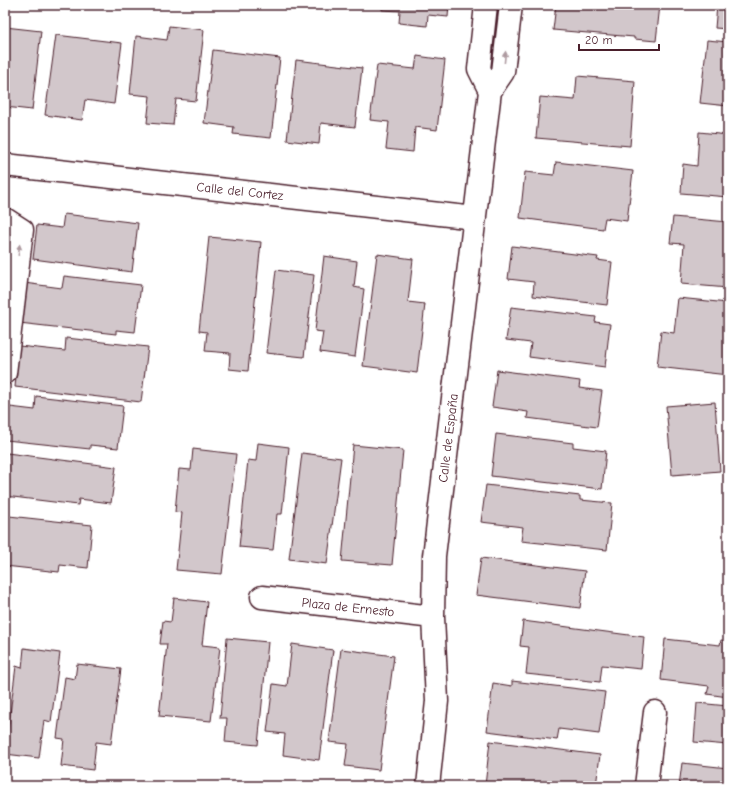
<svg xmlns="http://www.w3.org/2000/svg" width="733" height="791" viewBox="0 0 733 791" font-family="'Comic Neue',sans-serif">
	<rect width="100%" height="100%" fill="#fff"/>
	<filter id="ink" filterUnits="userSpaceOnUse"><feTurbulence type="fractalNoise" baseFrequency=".025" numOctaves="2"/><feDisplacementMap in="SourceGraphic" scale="8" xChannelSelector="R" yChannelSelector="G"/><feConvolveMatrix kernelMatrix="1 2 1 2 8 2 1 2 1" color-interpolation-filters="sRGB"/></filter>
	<g filter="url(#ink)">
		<path fill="#d2c7cb" stroke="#4a1f2b" d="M382,5h67l-1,12 -20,-2 -1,11 -28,-3 1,-12 -18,-1z
			M556,5h104l-4,36 -22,-2v-2l-81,-7z
			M717,5h11v24l-13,-1z
			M169,26l35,4 -8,71 -20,-2 -3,26 -26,-2 3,-27 -20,-2 6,-58 31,4z
			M5,27l36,4 -9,79 -27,-3z
			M56,35l66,8 -8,61 -29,-4 -3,20 -37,-5z
			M707,40l21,2v64l-28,-3z
			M213,50l67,8 -9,80 -38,-4 1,-7 -30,-4z
			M417,56l28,4 -8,70 -22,-3 -2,25 -27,-3 3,-27 -19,-2 7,-55 38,4z
			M296,60l66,8 -7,59 -34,-4 -2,21 -32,-4z
			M577,76l58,5 -5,65 -94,-8 4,-41 35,3z
			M699,132l29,3v62l-47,-4 2,-29 14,2z
			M556,162l77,9 -6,50 -22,-3 -2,11 -83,-11 5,-46 29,3z
			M64,214l74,9 -6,49 -99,-13 4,-34 25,3z
			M673,217l55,5v66l-47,-4 3,-40 -14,-1z
			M209,237l52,5 -13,129 -19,-2 1,-16 -25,-2 2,-19 -8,-1z
			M512,246l86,11 -1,3 15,2 -5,43 -74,-9 1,-14 -26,-3z
			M377,254l36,5 -5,43 17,2 -8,69 -54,-7z
			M324,256l33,5 -3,26 10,2 -9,68 -35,-5 3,-20 -8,-1z
			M276,270l38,5 -10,82 -38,-4z
			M64,276l77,9 -6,47 -19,-2v4l-97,-11 5,-40 38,5z
			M678,298l50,5v72l-71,-8 4,-36 13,2z
			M511,307l85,10 -1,5 15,2 -5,43 -76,-10 2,-14 -25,-3z
			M66,338l82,9 -7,55 -126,-15 4,-41 46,5z
			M497,370l83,11 -1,7 23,3 -5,36 -70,-9 1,-6 -36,-5z
			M36,396l87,10 -5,42 -28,-3v4l-84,-9 4,-33 25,3z
			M715,402l5,69 -48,4 -6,-69z
			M496,434l77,9v4l33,4 -4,38 -111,-13z
			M258,443l31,4 -7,67h-5l-4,36 -34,-3 9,-87 8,1z
			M353,445l50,5 -11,115 -50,-4z
			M193,449l43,5 -14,120 -46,-4 6,-57 -7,-1 4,-43 12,1z
			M7,453l109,14 -5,36 -32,-4 -1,6 -73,-9z
			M302,453l39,5 -14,106 -38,-5z
			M486,485l94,11v4l32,3 -5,47 -86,-9 2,-14 -42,-5z
			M9,516l83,9 -4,43 -28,-3 -1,7 -54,-6v-35h2z
			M481,558l104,13 -5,37 -104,-13z
			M174,598l33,4 -5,43 18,2 -9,74 -52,-5 8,-72h-7l3,-23 8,1z
			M523,621l121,16 -3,32 -39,-4 -2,17 -74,-8 3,-27 -9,-1z
			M227,638l41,4 -10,103 -33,-3 2,-24h-7z
			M665,639l55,6 1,-5 7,1v56l-21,-3 2,-8 -48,-6z
			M292,644l41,6 -14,110 -36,-5 2,-21 -18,-2 6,-48 14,2z
			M24,648l36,5 -9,69 -7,-2 -5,38 -34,-4 11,-88 6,2z
			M341,649l53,7 -15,114 -34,-4 3,-22 -19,-2z
			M77,664l44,5 -10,75 -15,-2 -3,28 -32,-4 3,-27 -7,-1 8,-61 10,2z
			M512,681l93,11 -6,42 -40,-5 -2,11 -70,-9 6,-48 19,3z
			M697,703l31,3v39l-34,-3z
			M490,741l110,14 -4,31h-111z
			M682,763l46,5v18h-49z"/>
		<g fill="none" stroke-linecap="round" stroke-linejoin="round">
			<g stroke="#4a1f2b" stroke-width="25">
				<path id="minor" d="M486,5l-7,64 11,22
					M5,165l470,53
					M5,219l17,11 -17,143
					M262,597l171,20
					M428,786l9,-85 -4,-84 1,-61 56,-465 13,-19 8,-67
					M646,786l9,-74"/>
			</g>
			<use href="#minor" stroke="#fff" stroke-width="22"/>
		</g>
		<defs><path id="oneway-solid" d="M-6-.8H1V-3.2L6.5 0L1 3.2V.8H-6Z"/></defs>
		<g fill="#ae9aa0">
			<use href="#oneway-solid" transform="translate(505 57) rotate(-84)"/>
			<use href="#oneway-solid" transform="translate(19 250) rotate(-83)"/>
		</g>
	</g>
	<g text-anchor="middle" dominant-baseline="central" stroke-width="4" stroke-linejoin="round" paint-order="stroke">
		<g font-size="13" fill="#4a1f2b" stroke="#fff">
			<text transform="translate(240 191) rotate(6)">Calle del Cortez</text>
			<text transform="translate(448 438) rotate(-83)">Calle de España</text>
			<text transform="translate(348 607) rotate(6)">Plaza de Ernesto</text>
		</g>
	</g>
	<rect width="733" height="791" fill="none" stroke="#fff" stroke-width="20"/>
	<rect x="10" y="10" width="713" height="771" fill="none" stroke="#4a1f2b" stroke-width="1.5" filter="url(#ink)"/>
	<path d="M579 44v6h80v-6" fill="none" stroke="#4a1f2b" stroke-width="2"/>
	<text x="585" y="44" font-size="12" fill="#4a1f2b" stroke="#ffffff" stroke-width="3" paint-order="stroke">20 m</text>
</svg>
